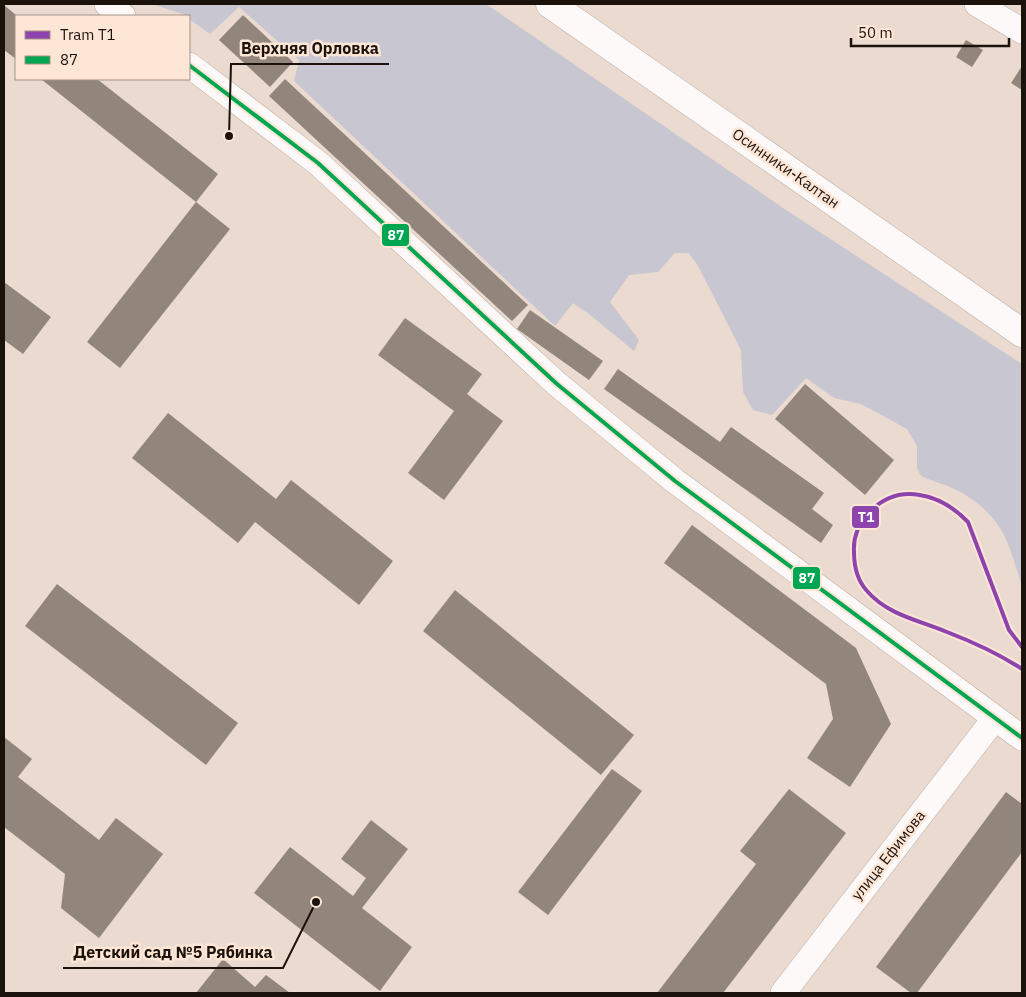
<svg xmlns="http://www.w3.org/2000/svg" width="1026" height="997" viewBox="0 0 1026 997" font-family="'IBM Plex Sans',sans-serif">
	<rect width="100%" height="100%" fill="#eadad0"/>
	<path fill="#c8c6d0" d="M152,4h334l303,208 233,152v223c-13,-43 -17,-67 -58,-93 -13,-8 -30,-12 -43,-18l-4,-8v-22l-10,-17 -46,-25 -27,-6 -28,-20 -34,37 -19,-5 -10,-18 -2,-42 -43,-84 -9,-13h-14l-17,19 -29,3 -19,27 29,38 -5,11 -45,-37 -16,-11 -18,23 -261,-245 5,-21 -60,-53 -29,27 -21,-15v-3z"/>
	<path fill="#92857c" d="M4,5l12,10v44l-12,-9z
		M243,15l50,47 -23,25 -51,-47z
		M966,40l17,10 -11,17 -16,-10z
		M1022,66v24l-11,-7z
		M41,79h56l121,95 -22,28 34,27 -110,139 -33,-26 109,-140z
		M285,79l243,226 -16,16 -243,-225z
		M4,282l47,35 -28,37 -19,-14z
		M530,310l73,51 -14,19 -72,-51z
		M405,318l77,56 -15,20 36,27 -59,79 -36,-27 46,-62 -76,-56z
		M618,369l102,73 11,-15 93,66 -12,16 21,16 -12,18 -217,-154z
		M805,384l89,76 -29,35 -90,-76z
		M168,413l108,86 15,-19 102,81 -34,44 -104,-83 -17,21 -106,-85z
		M692,525l164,123 35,76 -41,63 -43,-29 26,-39 -7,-35 -162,-121z
		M57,584l181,139 -32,42 -181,-139z
		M455,590l179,145 -33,40 -178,-144z
		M4,737l28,22 -14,18 81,63 17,-22 47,36 -64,84 -38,-30 4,-34 -61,-47z
		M612,769l30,22 -94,124 -30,-23z
		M789,789l57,44 -123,160h-66l99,-129 -16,-13z
		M1006,792l16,12v48l-105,141h-6l-35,-26z
		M371,820l37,29 -46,59 50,39 -32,44 -126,-98 36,-46 63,49 13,-18 -25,-19z
		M223,959l32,28 11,-12 24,18h-94z"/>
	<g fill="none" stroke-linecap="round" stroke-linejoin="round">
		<g stroke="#bdb0a8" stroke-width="26">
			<path id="minor" d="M107,4l16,12
				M977,4l45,27
				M189,65l129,98 239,221 118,97 347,257
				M783,993l212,-275"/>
		</g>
		<g stroke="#bdb0a8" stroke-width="29">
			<path id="major" d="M550,4l472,329"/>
		</g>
		<use href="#minor" stroke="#fcf9f8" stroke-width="25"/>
		<use href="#major" stroke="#fcf9f8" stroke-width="28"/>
		<g stroke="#fee6d7" stroke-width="8">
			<path id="bus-1" d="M189,65l129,98 239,221 118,97 347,257"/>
		</g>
		<use href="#bus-1" stroke="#00a651" stroke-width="4"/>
		<g stroke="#fee6d7" stroke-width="8">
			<path id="tram-1" d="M1022,647l-13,-17 -41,-108c-28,-29 -71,-41 -100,-8 -10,11 -15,23 -14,38 0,13 3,28 13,39 21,24 51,29 80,41 26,10 52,22 75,37"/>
		</g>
		<use href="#tram-1" stroke="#8e44ad" stroke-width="4"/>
	</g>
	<g text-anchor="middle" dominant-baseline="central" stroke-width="5" stroke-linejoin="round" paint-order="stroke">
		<g font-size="15" fill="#1c120c" stroke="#fee6d7">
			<text transform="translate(786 168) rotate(35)">Осинники-Калтан</text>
			<text transform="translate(888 855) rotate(-52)">улица Ефимова</text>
		</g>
	</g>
	<path fill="none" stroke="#1c120c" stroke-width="2" d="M229 136L231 64H389M316 902L283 968H63"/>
	<g fill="#1c120c" stroke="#fee6d7" stroke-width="2">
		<circle cx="229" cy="136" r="5"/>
		<circle cx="316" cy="902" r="5"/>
	</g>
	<g font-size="16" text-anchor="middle" font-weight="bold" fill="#1c120c" stroke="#fee6d7" stroke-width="5" stroke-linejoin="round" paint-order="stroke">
		<text x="310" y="54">Верхняя Орловка</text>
		<text x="173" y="958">Детский сад №5 Рябинка</text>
	</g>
	<g stroke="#fee6d7" stroke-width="2">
		<rect x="381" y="223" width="29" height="24" rx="5" fill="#00a651"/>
		<rect x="851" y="505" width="29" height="24" rx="5" fill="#8e44ad"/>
		<rect x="792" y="566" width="29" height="24" rx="5" fill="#00a651"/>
	</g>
	<g font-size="14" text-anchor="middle" font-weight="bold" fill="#fff">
		<text x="396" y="240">87</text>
		<text x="866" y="522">T1</text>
		<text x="807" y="583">87</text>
	</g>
	<rect width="1026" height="997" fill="none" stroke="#1c120c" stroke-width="10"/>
	<rect x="15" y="15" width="175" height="65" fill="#fee6d7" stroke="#a49186"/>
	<rect x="25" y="31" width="25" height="8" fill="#8e44ad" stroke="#a49186"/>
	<text x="60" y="40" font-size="15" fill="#1c120c">Tram T1</text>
	<rect x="25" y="56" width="25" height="8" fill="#00a651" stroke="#a49186"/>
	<text x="60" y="65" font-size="15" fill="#1c120c">87</text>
	<path d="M851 38v8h158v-8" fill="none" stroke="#1c120c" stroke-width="2.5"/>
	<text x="858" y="38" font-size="15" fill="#1c120c" stroke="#fee6d7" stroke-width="4" paint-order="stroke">50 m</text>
</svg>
